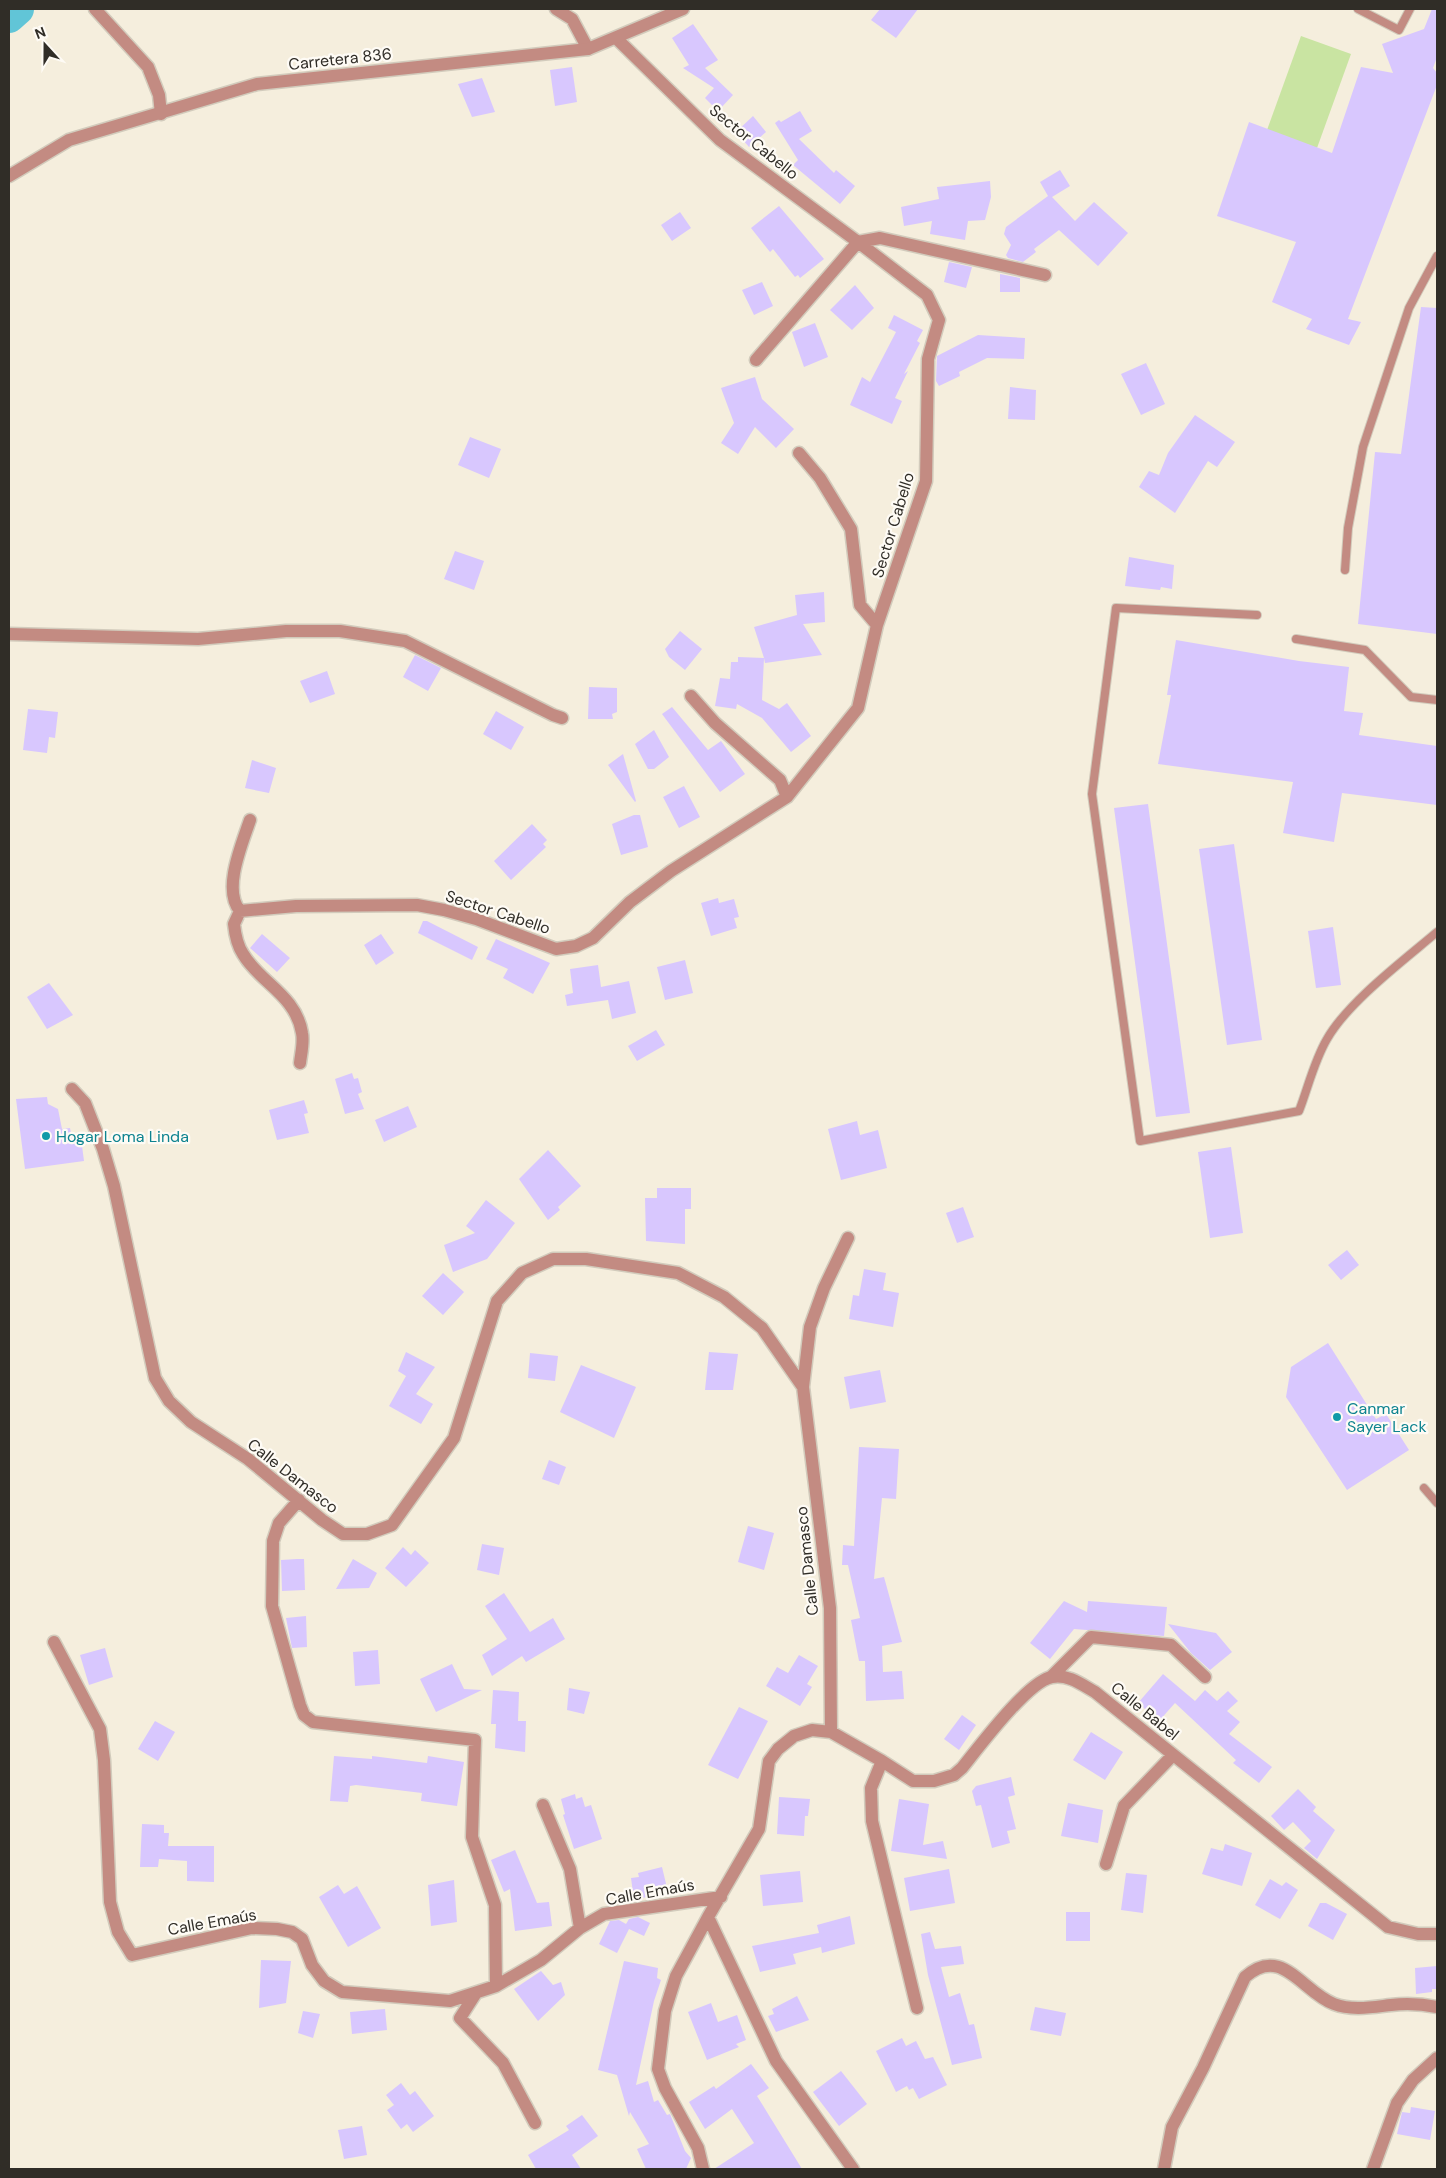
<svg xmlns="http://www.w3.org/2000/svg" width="1446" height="2178" viewBox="0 0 1446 2178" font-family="'DM Sans',sans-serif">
	<rect width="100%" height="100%" fill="#f5eedd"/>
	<path fill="#c9e4a2" d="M1301,36l50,18 -34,94 -50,-18z"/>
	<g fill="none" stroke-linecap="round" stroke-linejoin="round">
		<path stroke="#61c5d7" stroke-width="32" d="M9,17l9,-8"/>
	</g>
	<path fill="#d8c7fe" d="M880,9h38l-22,29 -25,-18z
		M1432,9h5v48l-4,11 4,5v12l-89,234 13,3 -12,23 -43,-16 6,-10 -40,-17 24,-60 -79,-26 32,-94 83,31 29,-86 32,6 -11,-29 42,-15z
		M693,24l25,36 -13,8 28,27 -15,16 -13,-13 9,-10 -31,-20 6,-3 -17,-27z
		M572,67l5,35 -22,4 -5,-36z
		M482,78l13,34 -23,5 -14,-33z
		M800,111l12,20 -13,8 35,34 2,-3 19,16 -15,18 -47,-39 5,-5 -23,-37 4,-3 2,2z
		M753,116l13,16 -17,15 -13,-15z
		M1060,170l10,16 -18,11 23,24 19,-19 34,31 -30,33 -39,-36 -25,19 2,3 -13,10 -15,-4 -2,-3 5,-10 -7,-11 2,-7 42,-31 -8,-14z
		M990,181l1,16 -6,23 -17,1 -3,19 -35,-6 2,-13 -28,5 -3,-19 38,-8 -2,-12z
		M779,206l45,53 -24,19 -2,-3 -3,2 -22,-28 -3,3 -19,-24z
		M680,212l11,16 -19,13 -11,-16z
		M949,262l23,5 -6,21 -22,-6z
		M1000,274l20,4v14h-20z
		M762,282l11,24 -19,9 -12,-25z
		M855,285l19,23 -22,22 -22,-20z
		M1421,307l16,1v326l-79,-10 17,-172 26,2z
		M894,315l29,15 -6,11 3,2 -16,31 4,-3 -13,27 7,3 -10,23 -42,-19 12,-28 8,5 26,-50 -8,-4z
		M815,323l13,34 -24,10 -12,-35z
		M978,335l47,3 -1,21 -37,-1 -28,14 1,4 -21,10 -3,-5 1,-25z
		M1146,363l19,41 -24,11 -20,-41z
		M755,377l7,22 32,30 -18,19 -21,-21 -17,27 -17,-11 13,-20 -13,-35z
		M1010,387l26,3 -1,30 -27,-1z
		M1195,415l40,27 -18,25 -9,-6 -33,52 -36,-26 10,-16 10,4 9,-22z
		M470,437l31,12 -12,29 -31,-13z
		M455,551l29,10 -10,29 -30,-11z
		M1129,557l45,8 -2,24 -11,-2 -1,3 -35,-4z
		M824,592l1,30 -22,2 19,31 -57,8 -1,-5 -2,42 17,9 8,-6 24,33 -20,16 -29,-34 -25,-14 -1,5 -21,-3 5,-28 10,1 1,-17h7v-5l26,1 -10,-31 43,-12 -2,-20z
		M680,631l22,18 -17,21 -16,-13 -4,-8z
		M1176,640l123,21 50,6 -5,44 19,2 -4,22 78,11v59l-95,-12 -8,49 -51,-9 10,-51 -135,-18 13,-69h-4z
		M415,655l26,13 -13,23 -25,-14z
		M327,671l8,23 -25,9 -10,-22z
		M589,687l28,1v24l-5,2 1,5h-25z
		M672,707l36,43 13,-9 24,33 -25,18 -58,-78z
		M28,709l30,3 -3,26 -6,-1 -2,16 -24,-3z
		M496,711l28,16 -13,23 -28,-16z
		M654,730l15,27 -15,12h-6l-13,-25z
		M623,754l13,47 -1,1 -27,-37z
		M252,760l24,8 -7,25 -24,-5z
		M684,786l16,31 -21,11 -16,-31z
		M1148,804l42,309 -34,4 -42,-309z
		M634,815h6l8,32 -27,8 -9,-31z
		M532,824l15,16 -4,4 3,3 -35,33 -17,-19z
		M1234,844l28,196 -35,5 -28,-196z
		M718,898l1,5 15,-4 5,18 -5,1 3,10 -26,8 -10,-33z
		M423,921h4l51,26 -6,13 -54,-27z
		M1333,927l8,58 -25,3 -8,-57z
		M262,934l28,24 -13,14 -27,-24z
		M381,934l13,19 -18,12 -12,-20z
		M496,939l54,24 -17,31 -30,-16 5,-9 -22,-10z
		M685,960l8,33 -28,7 -8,-33z
		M598,965l3,22 28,-6 7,32 -24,6 -4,-19 -41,6 -2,-11 8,-2 -3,-24z
		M49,983l24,32 -26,14 -20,-32z
		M656,1030l9,15 -28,16 -9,-15z
		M352,1073l2,6 4,-1 4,14 -4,2 6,15 -19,5 -10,-35z
		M47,1097l1,7 10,5 4,20 8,-1 2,11 9,-1 3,23 -59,8 -9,-70z
		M304,1100l4,13 -4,1 5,19 -32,7 -8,-30z
		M408,1106l9,21 -33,15 -9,-22z
		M857,1121l3,14 18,-5 9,38 -46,12 -13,-51z
		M1231,1147l12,86 -33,5 -12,-86z
		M548,1150l33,36 -23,21 2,3 -12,10 -29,-41z
		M657,1188h34v21h-6v35l-39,-3 -1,-43h12z
		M486,1200l29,23 -28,36 -34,13 -9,-27 31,-12 -9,-7z
		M963,1207l11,30 -17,6 -11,-30z
		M1347,1250l12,15 -18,15 -13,-15z
		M864,1269l22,4 -3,17 16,3 -6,34 -44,-8 4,-24 6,1z
		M443,1273l21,19 -21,23 -21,-19z
		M1328,1343l48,76 10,-5 23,36 -62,40 -61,-93 5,-30z
		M406,1352l29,15 -19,27 17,10 -12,20 -32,-18 17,-30 -8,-5z
		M709,1352l29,2 -5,36h-28z
		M530,1353l28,3 -3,25 -27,-3z
		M581,1365l55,22 -22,51 -54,-26z
		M880,1370l6,32 -36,7 -6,-32z
		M859,1447l40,2 -3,50 -14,-1 -8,81 10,-2 18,65 -20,4 1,26 19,-1 2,28 -38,2 -1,-40h-6l-8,-41 9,-2 -12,-53h-6l1,-20 11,1z
		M549,1460l17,7 -7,18 -17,-6z
		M748,1526l26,7 -10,37 -26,-8z
		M482,1544l22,4 -5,27 -22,-5z
		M403,1547l8,8 4,-5 14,13 -23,24 -21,-19z
		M297,1559h7l1,31 -23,1 -1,-31z
		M353,1559l24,14 -8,15 -33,1z
		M504,1593l26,39 23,-14 12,21 -39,23 -4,-6 -30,20 -10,-21 25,-16 -22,-33z
		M1064,1601l23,11 1,-11 79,6 -3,29 -90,-7 -24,30 -20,-16z
		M306,1616l1,31 -15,1 -6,-30z
		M1168,1624l48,9 16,19 -22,18 -19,-17z
		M105,1648l8,29 -24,8 -9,-30z
		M378,1650l2,34 -25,2 -2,-34z
		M799,1655l19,11 -11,18 5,3 -12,19 -34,-20 11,-19 11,6z
		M452,1664l12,25 18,1 -46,22 -16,-33z
		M1163,1674l32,27 10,-11 12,11 11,-10 10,10 -11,10 13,11 -11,12 43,33 -13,16 -26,-20 3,-3 -61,-57 -16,18 -21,-18z
		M569,1688l21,4 -6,22 -17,-4z
		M493,1690l26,2 -1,29h8l-1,31 -30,-4 1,-24h-5z
		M739,1707l29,14 -30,58 -30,-14z
		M962,1715l14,10 -17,25 -15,-11z
		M155,1721l20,11 -17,29 -20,-12z
		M1091,1732l32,20 -18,28 -32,-20z
		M334,1756l38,3v-3l55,7 1,-7 36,6 -7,44 -36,-5 1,-8 -66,-8 -6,1 -2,16 -18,-1z
		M1011,1777l4,18 -7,2 8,32 -9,2 3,12 -18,5 -11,-43 -5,1 -4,-15 4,-5z
		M1298,1789l18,18 -3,4 22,19 -18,29 -13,-11 7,-7 -18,-19 -9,8 -13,-14z
		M575,1794l1,5 6,-2 3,10 6,-2 11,34 -28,10 -11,-34 2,-1 -4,-15z
		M779,1797l31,2 -2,17h-3l-1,20 -27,-2z
		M899,1799l30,5 -6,41 20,-4 4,18 -56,-8z
		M1068,1803l35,7 -5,33 -37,-7z
		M142,1824l22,1v8h5l-1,13h46v36l-27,-1v-20l-28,-2 -1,8h-18z
		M1225,1844l27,9 -10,33 -40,-12 9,-26 12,3z
		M515,1850l22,53 12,-1 3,24 -37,5 -5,-42 -6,3 -13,-32z
		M662,1867l6,25 -34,8 -3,-22 8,-1 -1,-4z
		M949,1869l6,34 -45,8 -6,-33z
		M800,1871l3,31 -40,4 -3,-31z
		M1126,1873l21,2 -4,38 -22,-3z
		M1270,1879l12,7 4,-4 12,8 -18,29 -25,-14z
		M454,1880l3,42 -26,4 -3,-41z
		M338,1885l6,9 13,-8 24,42 -33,19 -29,-50z
		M1320,1903h6l21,11 -14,26 -25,-14z
		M1066,1912h24v29h-24z
		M850,1916l5,28 -33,9 -1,-6 -28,7 3,10 -36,8 -8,-26 67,-13 -2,-8z
		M638,1917l12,6 -6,13 -15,-7 -12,24 -18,-9 11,-23 9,-1 7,4 3,-5z
		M930,1932l5,17 26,-3 3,18 -23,3 8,30 11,-4 9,32 5,-1 8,34 -30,7 -24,-90 -7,-41z
		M261,1960l30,1 -5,42 -27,5z
		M624,1961l34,7 -1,10 4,2 -7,21 -18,84 12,-4 6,21 4,-2 9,15 3,-1 15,37 6,7 -5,11h-40l-9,-20 12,-5 -19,-32 -1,4 -12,-41 -19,-5z
		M1437,1966v23h-5v3l-16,2 -1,-26z
		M541,1971l12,14 8,-3 4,13 -27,26 -24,-32z
		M797,1996l12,24 -33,12 -8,-16 6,-2 -2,-5z
		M711,2003l7,19 19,-7 9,25 -10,4 3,3 -32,13 -19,-48z
		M1035,2007l31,6 -5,23 -31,-6z
		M385,2009l2,21 -35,4 -2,-22z
		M303,2011l17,3 -7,24 -15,-5z
		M902,2038l4,8 10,-5 9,18 8,-2 14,28 -28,14 -6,-11 -4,2 -2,-4 -11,6 -20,-41z
		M751,2064l18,24 -12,8 45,73h-88l40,-26 -22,-34 -27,20 -16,-27 25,-16 2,3z
		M841,2071l26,33 -28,22 -26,-34z
		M401,2083l9,12 5,-4 19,25 -21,16 -6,-8 -6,5 -14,-19 7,-5 -8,-10z
		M1411,2107l24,4 -5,29 -33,-6 5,-22 8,1z
		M582,2115l16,21 -26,19 9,14h-45l-8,-14 41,-25 -3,-4z
		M362,2126l5,29 -23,4 -6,-29z"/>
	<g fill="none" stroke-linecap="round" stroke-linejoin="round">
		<g stroke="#d2cbbc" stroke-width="10">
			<path id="service" d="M1358,9l41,21 11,-21
				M1345,570l3,-42 15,-81 46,-139 28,-52
				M1257,615l-141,-7 -24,186 48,347 159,-30c9,-23 15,-50 28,-72 21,-37 77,-79 110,-107
				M1296,639l69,11 46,47 26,3
				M1424,1488l13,15"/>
		</g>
		<g stroke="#d2cbbc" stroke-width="15">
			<path id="minor" d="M95,9l53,58 11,28 2,19
				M556,9l16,10 16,30
				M616,38l104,102 138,102 22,-4 165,37
				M799,453l21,25 31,51 9,76 17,20
				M9,634l189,5 88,-8h54l65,10 148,74 9,3
				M691,696l24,27 65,57 7,17
				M250,820c-8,24 -28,70 -10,91l56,-5 121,-1 27,5 32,9 80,30 20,-3 17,-8 37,-36 41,-31 116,-74 71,-89 19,-83 49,-144 2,-122 11,-39 -12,-25 -69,-53 -102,118
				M240,911l-6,13c1,10 3,21 9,30 16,28 53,41 59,79 2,9 -1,21 -2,30
				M72,1089l13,14 18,46 11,37 41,192 14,23 22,21 57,37 74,61 21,14h24l25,-9 62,-87 43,-137 25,-28 31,-14h33l92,14 46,24 38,31 41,59 27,221 1,124
				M803,1387l7,-60 14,-39 24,-50
				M299,1500l-20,23 -6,18 -1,65 28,99 4,10 9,7 162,18 -3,97 23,68 1,81
				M54,1642l46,87 4,31 6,142 8,30 14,23 120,-27 25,1 15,3 10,7 10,26 12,16 18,11 108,9 46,-15 45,-26 39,-32 24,-14 117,-17
				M1051,1677l40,-40 80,8 34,32
				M882,1761l-11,27 1,33 45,187
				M543,1805l27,64 10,59
				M1106,1864l18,-58 49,-51
				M476,1993l-16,25 43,45 32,60
				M703,2169l-5,-21 -33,-60 -7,-19 7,-58 11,-35 32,-59
				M853,2169l-77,-108 -68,-144 51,-88 10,-68 9,-12 16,-13 18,-6 19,2 51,29 31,20h21l20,-6 8,-7c17,-21 66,-87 90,-91 16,-3 29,7 43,15l293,235 30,7h19
				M1164,2169l8,-42 31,-59 42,-91c37,-33 57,15 89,27 18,7 39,3 57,1 16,-2 31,-1 46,2"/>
		</g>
		<g stroke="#d2cbbc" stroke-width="15">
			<path id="tertiary" d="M9,176l60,-36 188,-56 331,-35 95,-40
				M1373,2169l24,-66 16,-23 24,-22"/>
		</g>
		<use href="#service" stroke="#c38b82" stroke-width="8"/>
		<use href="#minor" stroke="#c38b82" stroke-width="12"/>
		<use href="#tertiary" stroke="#c38b82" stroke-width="12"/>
	</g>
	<g fill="#0f9aa8" stroke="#fefbf5" stroke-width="2">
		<circle cx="46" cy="1136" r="5"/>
		<circle cx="1337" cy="1417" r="5"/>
	</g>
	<g text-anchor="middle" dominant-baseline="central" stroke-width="4.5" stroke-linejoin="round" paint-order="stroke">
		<g font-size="16" fill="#302d27" stroke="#fefbf5">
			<text transform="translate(340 59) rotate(-6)">Carretera 836</text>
			<text transform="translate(754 142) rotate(39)">Sector Cabello</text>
			<text transform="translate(893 525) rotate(-73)">Sector Cabello</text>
			<text transform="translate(498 912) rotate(18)">Sector Cabello</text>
			<text transform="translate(293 1476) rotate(38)">Calle Damasco</text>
			<text transform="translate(807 1561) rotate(-96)">Calle Damasco</text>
			<text transform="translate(1145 1711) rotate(39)">Calle Babel</text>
			<text transform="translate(650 1892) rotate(-10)">Calle Emaús</text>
			<text transform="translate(212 1922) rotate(-10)">Calle Emaús</text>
		</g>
		<g font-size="16" fill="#0d838f" stroke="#fefbf5" text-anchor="start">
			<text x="56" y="1136">Hogar Loma Linda</text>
			<text x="1347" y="1408">Canmar<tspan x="1347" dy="18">Sayer Lack</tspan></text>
		</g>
	</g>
	<rect width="1446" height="2178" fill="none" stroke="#302d27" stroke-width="20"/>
	<g transform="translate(45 45) rotate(339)" stroke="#fefbf5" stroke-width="4" paint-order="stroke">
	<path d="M0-4L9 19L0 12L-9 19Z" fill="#302d27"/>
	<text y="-8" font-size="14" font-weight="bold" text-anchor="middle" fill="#302d27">N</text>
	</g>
</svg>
